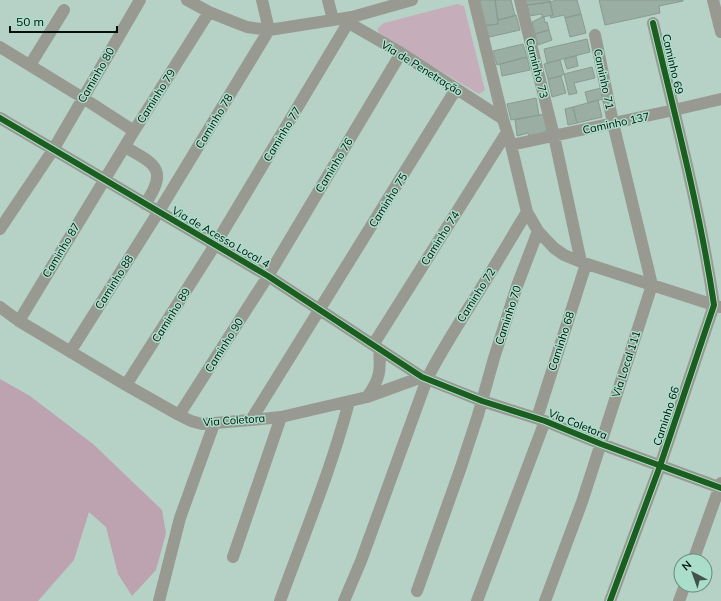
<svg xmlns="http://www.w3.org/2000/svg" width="721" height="601" viewBox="0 0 721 601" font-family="Mulish,sans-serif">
	<rect width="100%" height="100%" fill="#b6d2c7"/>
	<path fill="#c5aeba" d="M457,4l7,2 21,84 -6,4 -99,-59 -3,-6 7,-6z"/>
	<path fill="#bda2b0" d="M0,379l30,17 63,48 69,66 4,23 -10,37 -24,26 -14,-22 -12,-47 -17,-15 -15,48 -36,41h-38z"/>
	<path fill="#9aaea3" stroke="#889c91" d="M479,0h16l3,24 -16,2z
		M495,0h16l4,16 -17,4z
		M525,0h25v2l-23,3z
		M557,0h20l4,14 -16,4 -1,-3 -13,3 -1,-2 3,-1 -3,-13z
		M599,0h84v1l-24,5 1,7 -55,12z
		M550,2l3,13 -11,2v-3l-13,2 -2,-11z
		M581,14l5,19 -16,4 -5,-19z
		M516,15l4,15 -35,8 -3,-12 16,-2v-4z
		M542,17h2l1,6 2,-1 2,8 -14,4 -3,-12z
		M549,30l3,10 -14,5 -3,-11z
		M587,39l3,13 -43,11 -3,-14z
		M523,44l4,13 -30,8 -4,-14z
		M576,56l2,10 -11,3 -3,-10z
		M527,57l3,13 -28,6 -2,-12z
		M560,60l4,14 -3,2 -13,3 -4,-15z
		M592,67l3,11 -21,5 3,10 -8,2 -5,-21z
		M561,76l5,17 -14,4 -4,-18z
		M601,88l2,11 -15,4 -3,-11z
		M536,98l3,17 -28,5 -4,-16z
		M598,100l4,17 -25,6 -4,-16z
		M573,107l4,16 -9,2 -3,-16z
		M545,114l3,16 -3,1 1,3 -17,3 -1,-4 -11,3 -2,-16z"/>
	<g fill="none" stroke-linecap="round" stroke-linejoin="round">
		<path stroke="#989990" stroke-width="12" d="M187,0l22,12 25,10 13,5 22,3 83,-13 60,-17
			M328,0l5,20
			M474,0l29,119 8,26 16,67 11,19 16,17 10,7 17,7 139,45
			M520,0l34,136 27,126
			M713,0l8,32
			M342,19l59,34 102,66
			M0,47l83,51 51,33
			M30,65l34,-55
			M0,118l268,158 154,101 60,24 63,20 56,23 120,44
			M511,145l163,-35 47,-11
			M125,147c30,17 44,22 20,57
			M0,229l53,-79 87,-150
			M0,307l19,14 107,64 53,30 12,6 11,3 49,-4 30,-3 86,-20 55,-20
			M19,321l115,-190 75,-119
			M373,345l134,-213
			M70,352l89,-141 110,-181 -7,-30
			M126,385l89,-140 133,-222
			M367,397c13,-18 14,-26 12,-48
			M179,415l89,-139 133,-223
			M537,418l49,-154
			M251,420l205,-331
			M233,557l48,-140
			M693,561l28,-78
			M417,591l44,-124 17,-52 16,-57 23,-72 21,-55
			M159,601l21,-83 34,-94
			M280,601c24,-66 51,-131 69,-199
			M344,601l17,-40 66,-182c18,-36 41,-69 62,-104 13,-21 25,-42 38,-63
			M477,601l68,-180
			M545,601l37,-99 70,-217 -39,-162 -18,-88
			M610,601l50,-135 54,-161c-14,-95 -39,-189 -61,-282
			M679,601l6,-16"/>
		<g stroke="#aadeca" stroke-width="8">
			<path id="cycleway" d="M0,118l268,158 154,101 60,24 63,20 56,23 120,44
				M610,601l50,-135 54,-161c-14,-95 -39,-189 -61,-282"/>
		</g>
		<use href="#cycleway" stroke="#1b5e20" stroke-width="6"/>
	</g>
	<g text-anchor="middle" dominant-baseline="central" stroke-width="3" stroke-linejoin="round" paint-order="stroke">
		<g font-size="11" fill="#00100a" stroke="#aadeca">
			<text transform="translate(673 64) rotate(77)">Caminho 69</text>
			<text transform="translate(422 68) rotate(32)">Via de Penetração</text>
			<text transform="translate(537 68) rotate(76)">Caminho 73</text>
			<text transform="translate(96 75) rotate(-60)">Caminho 80</text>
			<text transform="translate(604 79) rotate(78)">Caminho 71</text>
			<text transform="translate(156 96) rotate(-58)">Caminho 79</text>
			<text transform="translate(214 121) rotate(-59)">Caminho 78</text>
			<text transform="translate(616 123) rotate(-12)">Caminho 137</text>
			<text transform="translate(282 134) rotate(-59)">Caminho 77</text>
			<text transform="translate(334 165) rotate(-59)">Caminho 76</text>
			<text transform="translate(388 200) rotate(-58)">Caminho 75</text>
			<text transform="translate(221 237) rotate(30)">Via de Acesso Local 4</text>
			<text transform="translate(440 238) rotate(-58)">Caminho 74</text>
			<text transform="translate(61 250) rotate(-59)">Caminho 87</text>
			<text transform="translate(114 282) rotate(-58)">Caminho 88</text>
			<text transform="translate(476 295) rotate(-58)">Caminho 72</text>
			<text transform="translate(171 315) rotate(-58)">Caminho 89</text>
			<text transform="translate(508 315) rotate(-72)">Caminho 70</text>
			<text transform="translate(561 341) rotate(-72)">Caminho 68</text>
			<text transform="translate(224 345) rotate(-58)">Caminho 90</text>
			<text transform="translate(626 364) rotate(-72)">Via Local 111</text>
			<text transform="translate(666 416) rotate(-72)">Caminho 66</text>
			<text transform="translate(234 420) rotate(-4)">Via Coletora</text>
			<text transform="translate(578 424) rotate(22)">Via Coletora</text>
		</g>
	</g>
	<g transform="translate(693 573) rotate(319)"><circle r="19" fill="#aadeca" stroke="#668c7d"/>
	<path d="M0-3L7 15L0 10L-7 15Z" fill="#40544c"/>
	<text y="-6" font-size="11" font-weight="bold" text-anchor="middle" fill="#00100a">N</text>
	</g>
	<path d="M10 26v6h107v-6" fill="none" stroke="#00100a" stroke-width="2"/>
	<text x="16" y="26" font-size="12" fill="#00100a" stroke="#aadeca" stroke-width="3" paint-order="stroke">50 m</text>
</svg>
